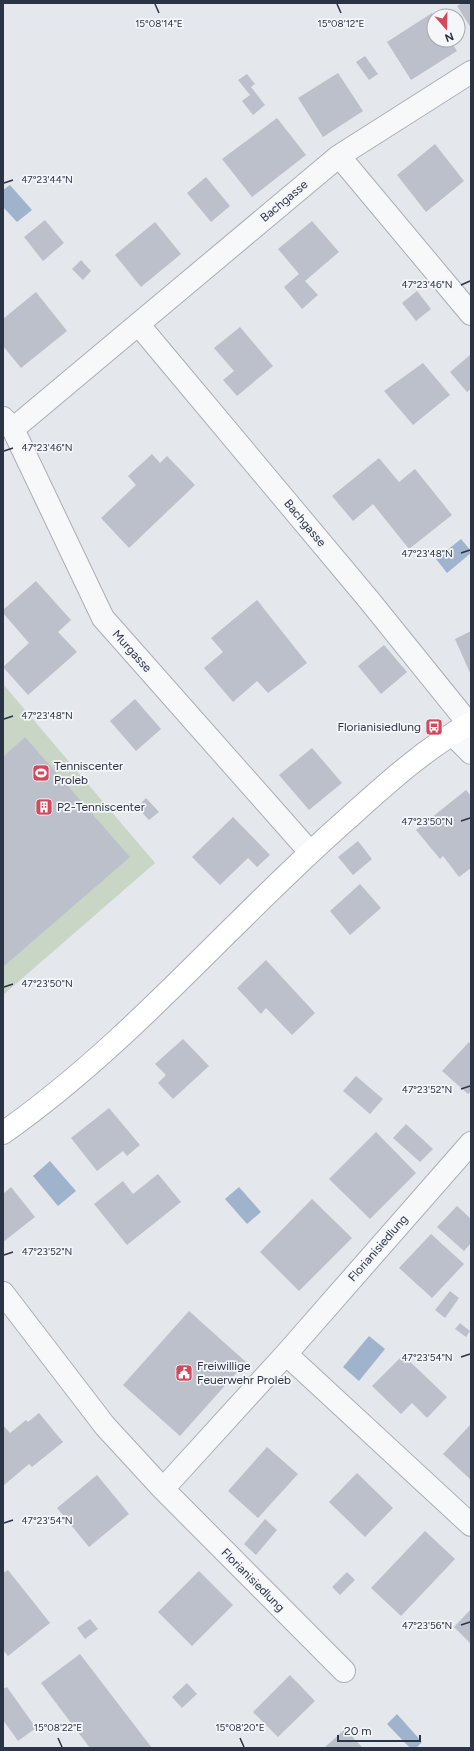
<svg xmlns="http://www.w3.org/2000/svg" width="474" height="1751" viewBox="0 0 474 1751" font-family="Figtree,sans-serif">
	<rect width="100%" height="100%" fill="#e4e7ec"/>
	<path fill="#c9d6c5" d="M3,684l152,179 -152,132z"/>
	<path fill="#9fb4cc" d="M10,185l22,25 -15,12 -14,-15v-17z
		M461,539l10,12v2l-24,20 -11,-14z
		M50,1161l26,30 -18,15 -25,-30z
		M239,1187l22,25 -14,12 -22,-25z
		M369,1336l16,13 -26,32 -16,-14z
		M397,1714l25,28 -6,6h-6l-23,-24z"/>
	<path fill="#bbc0ca" d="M462,3h9v25l-14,-22z
		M432,13l2,27h16l7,11 -46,29 -24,-38z
		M365,56l13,18 -9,6 -13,-18z
		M338,73l25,38 -40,26 -25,-39z
		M247,74l8,10 -4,3 14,18 -12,10 -11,-14 8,-6 -12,-15z
		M277,118l29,37 -54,42 -30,-38z
		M435,144l29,37 -38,31 -29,-37z
		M206,177l24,29 -19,16 -24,-29z
		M45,220l19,23 -21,18 -19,-24z
		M312,221l27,31 -34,29 13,14 -16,14 -18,-22 15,-13 -21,-25z
		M155,222l26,32 -40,33 -26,-32z
		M81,260l10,11 -8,9 -11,-11z
		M417,291l14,18 -15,12 -14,-18z
		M36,292l31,39 -46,37 -18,-22v-27z
		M240,327l33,39 -36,30 -14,-16 11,-9 -20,-23z
		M470,355l1,34 -4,3 -17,-20z
		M423,363l27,32 -37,30 -29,-34z
		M152,454l8,9 7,-7 28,29 -66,63 -28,-30 35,-33 -8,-9z
		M379,458l20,24 16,-13 37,46 -43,34 -36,-45 -20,17 -21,-25z
		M36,581l35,39 -13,12 19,20 -49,43 -25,-28 26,-24 -26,-30v-3z
		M257,600l50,63 -39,30 -11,-12 -24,21 -29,-34 19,-16 -12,-14z
		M471,631v44l-16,-36z
		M384,645l23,27 -26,22 -23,-28z
		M135,699l26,30 -25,22 -26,-30z
		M25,737l105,120 -127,110v-210z
		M312,748l30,35 -33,27 -30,-35z
		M466,790l5,6v72l-12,9 -16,-21 -3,3 -24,-29z
		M146,798l13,14 -10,8 -12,-13z
		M233,817l37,38 -13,12 -9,-9 -28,27 -28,-28z
		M358,841l14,18 -19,16 -15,-18z
		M360,884l21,24 -31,27 -20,-24z
		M266,960l49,53 -23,22 -26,-27 -5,6 -24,-26z
		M183,1039l26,27 -36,33 -15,-16 8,-8 -11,-11z
		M469,1042l2,2v47l-3,3 -26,-23z
		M356,1076l27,23 -13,15 -27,-23z
		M109,1108l31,37 -13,11 -4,-5 -26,20 -26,-33z
		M406,1124l27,25 -13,13 -27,-24z
		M376,1132l40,41 -46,46 -41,-40z
		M158,1174l23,28 -54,43 -33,-41 29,-23 10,13z
		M11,1187l24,30 -32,25v-48z
		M312,1199l40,39 -53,53 -39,-39z
		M457,1206l14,13v24l-7,8 -27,-24z
		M431,1234l33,30 -32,34 -33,-30z
		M450,1291l9,7 -14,20 -10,-8z
		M189,1311l57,51 -66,74 -57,-51z
		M460,1323l10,8 -4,6 -11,-8z
		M403,1355l44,42 -20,21 -15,-15 -11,11 -29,-28z
		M39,1413l24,29 -31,25 -3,-3 -26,22v-61l7,8 16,-13 2,2z
		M471,1424v56l-28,-26z
		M267,1447l31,27 -40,44 -30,-27z
		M357,1473l36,35 -28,29 -36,-35z
		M97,1475l32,39 -40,33 -32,-39z
		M265,1519l12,11 -21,25 -12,-11z
		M425,1531l30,28 -54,57 -30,-28z
		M8,1570l42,53 -42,33 -5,-6v-77z
		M199,1571l34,34 -41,41 -34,-34z
		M347,1572l8,8 -15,15 -8,-8z
		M471,1609v35l-17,-17z
		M90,1619l8,10 -13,10 -8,-11z
		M80,1654l72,94h-62l-49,-65z
		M290,1675l25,26 -37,36 -25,-25z
		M187,1683l10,11 -15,14 -10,-11z
		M7,1687l29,41 -18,13 -15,-21v-31z
		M345,1729l18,19h-39z"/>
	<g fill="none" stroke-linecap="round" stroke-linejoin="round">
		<g stroke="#a9aeb7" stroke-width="24">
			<path id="street" d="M339,156l132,158
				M138,324l231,276 100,124
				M3,418l10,11 90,189 207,234
				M13,429l326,-273 132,-84
				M453,735l18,18
				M3,1293l102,133 58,63 123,-135 185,-211
				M286,1354l185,171
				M163,1489l181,182"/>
		</g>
		<g stroke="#a9aeb7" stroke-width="24">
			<path id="secondary" d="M3,1133c127,-89 226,-210 342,-312 39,-35 80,-73 126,-98"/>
		</g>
		<use href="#street" stroke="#f7f8fa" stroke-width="22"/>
		<use href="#secondary" stroke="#fff" stroke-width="22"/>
	</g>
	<path fill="none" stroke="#2b3445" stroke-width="1.5" d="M155,4l4,9M337,4l4,9M4,183l9,-3M461,285l9,-4M4,451l9,-3M461,553l9,-3M4,719l9,-3M461,821l9,-3M4,987l9,-3M461,1089l9,-3M4,1255l9,-3M461,1357l9,-3M4,1523l9,-3M461,1625l9,-3M58,1738l4,9M240,1738l4,9"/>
	<defs>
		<g id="bus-square" transform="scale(0.9)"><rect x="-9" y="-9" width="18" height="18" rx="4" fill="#d1495b" stroke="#f4f6f9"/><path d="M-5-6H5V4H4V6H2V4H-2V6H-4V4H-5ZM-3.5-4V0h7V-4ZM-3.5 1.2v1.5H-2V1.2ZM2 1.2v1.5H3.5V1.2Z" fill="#fff"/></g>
		<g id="stadium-square" transform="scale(0.9)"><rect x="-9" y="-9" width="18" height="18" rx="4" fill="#d1495b" stroke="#f4f6f9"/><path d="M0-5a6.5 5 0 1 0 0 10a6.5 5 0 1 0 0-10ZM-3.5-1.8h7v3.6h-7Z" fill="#fff"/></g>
		<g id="building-square" transform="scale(0.9)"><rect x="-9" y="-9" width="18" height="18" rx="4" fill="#d1495b" stroke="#f4f6f9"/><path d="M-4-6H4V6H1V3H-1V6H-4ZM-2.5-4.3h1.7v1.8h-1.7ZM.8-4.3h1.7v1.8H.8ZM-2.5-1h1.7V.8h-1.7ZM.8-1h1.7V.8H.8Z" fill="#fff"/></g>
		<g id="civic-square" transform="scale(0.9)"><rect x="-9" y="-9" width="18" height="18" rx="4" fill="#d1495b" stroke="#f4f6f9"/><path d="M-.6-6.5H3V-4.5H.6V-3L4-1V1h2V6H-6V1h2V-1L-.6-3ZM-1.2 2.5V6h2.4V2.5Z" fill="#fff"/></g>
	</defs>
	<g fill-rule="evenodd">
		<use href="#bus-square" x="434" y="727"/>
		<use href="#stadium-square" x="41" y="773"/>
		<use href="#building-square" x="44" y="807"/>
		<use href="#civic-square" x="184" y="1373"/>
	</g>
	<g text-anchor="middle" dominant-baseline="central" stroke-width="3.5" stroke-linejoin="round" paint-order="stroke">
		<g font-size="12" fill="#2b3445" stroke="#f4f6f9">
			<text transform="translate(284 201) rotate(-40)">Bachgasse</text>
			<text transform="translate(305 523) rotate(50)">Bachgasse</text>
			<text transform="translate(132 651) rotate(48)">Murgasse</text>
			<text transform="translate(378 1248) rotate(-49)">Florianisiedlung</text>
			<text transform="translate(253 1580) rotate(45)">Florianisiedlung</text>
		</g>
		<g font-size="12" fill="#2b3445" stroke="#f4f6f9" text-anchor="start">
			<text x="421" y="727" text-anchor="end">Florianisiedlung</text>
			<text x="54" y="766">Tenniscenter<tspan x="54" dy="14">Proleb</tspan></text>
			<text x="57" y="807">P2-Tenniscenter</text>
			<text x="197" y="1366">Freiwillige<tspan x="197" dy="14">Feuerwehr Proleb</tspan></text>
		</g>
	</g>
	<g font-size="10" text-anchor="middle" fill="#2b3445" stroke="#f4f6f9" stroke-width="3.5" stroke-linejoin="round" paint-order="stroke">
		<text x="341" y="27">15°08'12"E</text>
		<text x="159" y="27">15°08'14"E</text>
		<text x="47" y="183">47°23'44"N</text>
		<text x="427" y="288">47°23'46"N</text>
		<text x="47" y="451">47°23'46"N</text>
		<text x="427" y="557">47°23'48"N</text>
		<text x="47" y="719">47°23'48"N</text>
		<text x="427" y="825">47°23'50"N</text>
		<text x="47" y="987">47°23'50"N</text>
		<text x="427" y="1093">47°23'52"N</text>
		<text x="47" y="1255">47°23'52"N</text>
		<text x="427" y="1361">47°23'54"N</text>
		<text x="47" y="1524">47°23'54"N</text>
		<text x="427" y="1629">47°23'56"N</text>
		<text x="58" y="1731">15°08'22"E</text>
		<text x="240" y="1731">15°08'20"E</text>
	</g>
	<rect width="474" height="1751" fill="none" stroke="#2b3445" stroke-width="8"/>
	<g transform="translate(446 28) rotate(160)"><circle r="19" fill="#f4f6f9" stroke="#a4a8b1"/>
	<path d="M0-3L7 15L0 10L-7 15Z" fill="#d1495b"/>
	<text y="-6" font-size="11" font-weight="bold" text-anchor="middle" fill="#2b3445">N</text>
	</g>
	<path d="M338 1735v6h82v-6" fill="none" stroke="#2b3445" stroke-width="2"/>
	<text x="344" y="1735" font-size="12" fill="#2b3445" stroke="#f4f6f9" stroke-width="3" paint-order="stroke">20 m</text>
</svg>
